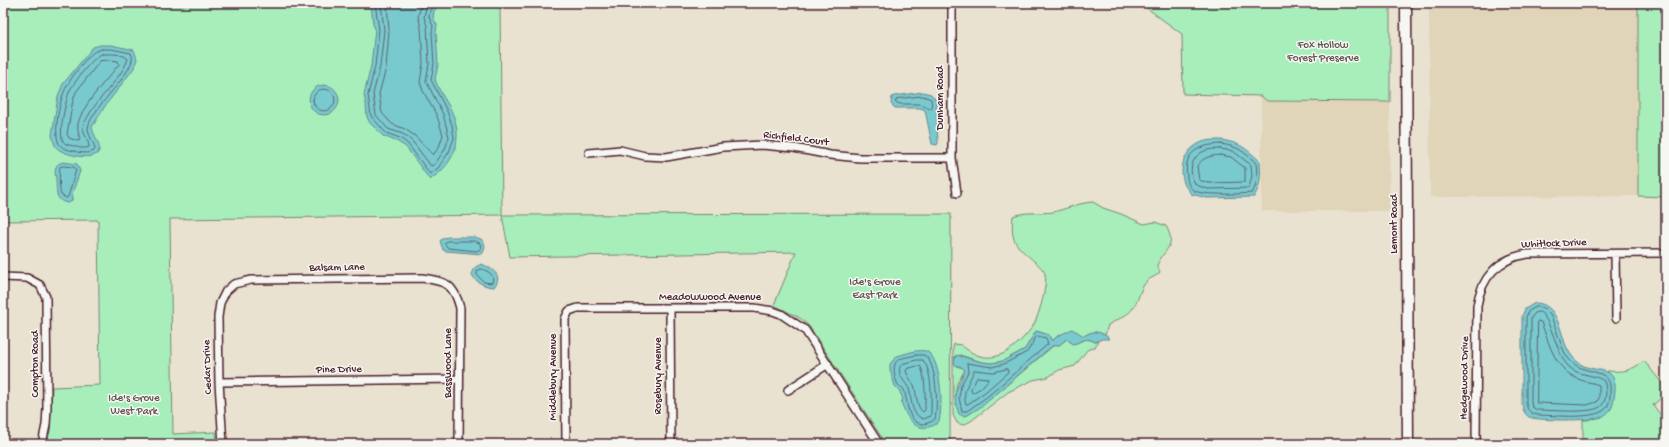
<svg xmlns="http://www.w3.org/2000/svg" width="1669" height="447" viewBox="0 0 1669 447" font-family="'Gochi Hand',sans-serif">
	<rect width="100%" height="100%" fill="#e9e2d0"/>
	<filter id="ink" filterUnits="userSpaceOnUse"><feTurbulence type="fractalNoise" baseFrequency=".025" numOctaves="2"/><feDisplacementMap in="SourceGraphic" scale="8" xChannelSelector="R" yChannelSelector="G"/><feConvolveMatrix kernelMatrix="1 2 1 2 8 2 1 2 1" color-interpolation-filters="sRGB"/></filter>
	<g filter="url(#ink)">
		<path fill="#e0d4b9" d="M1429,3h209v193l-208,1z
			M1261,96l6,5 123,1 -1,109h-127z"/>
		<path fill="#a7eebb" stroke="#788673" d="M3,3h497l2,212 449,-1 -1,230h-64l-77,-118 -9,-8 -26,-13 22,-53 -286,5 -8,-42 -332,4 3,215 43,-2 1,12h-171l4,-13 2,-44 48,-2 -2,-165 -95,1z
			M1140,3h250v99l-123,-1 -6,-5 -78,-2 -1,-60z
			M1638,3h28v194l-28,-1z
			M1093,202l10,6 18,6 23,10 11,-2 11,4c11,20 -1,22 -9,39l3,7c-4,5 -9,5 -13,9 -7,7 -8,18 -13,26 -6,9 -18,13 -26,18l-3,10c-9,-4 -13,-4 -21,1l-5,-2 -4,-3 -16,4 -5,5h-3l-2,-5 -13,-4 -11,18 -22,12 -11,2 -10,-1 -22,-7 -6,2 2,9 7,2 2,2 -8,13 -2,15 27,8 71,-60 6,-1 8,-6 3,3 7,1c6,-4 11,-5 18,-1l3,-1 -3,6 -8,3 -12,16 -16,4 -11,7 -15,3 -25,12 -37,29 -8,4 -6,-2 -4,-8v-67l1,-4 7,1c11,9 22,15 36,11 13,-3 31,-21 37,-32 5,-9 14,-40 11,-50 -1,-4 -7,-10 -10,-12 -19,-17 -25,-19 -22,-46 13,-5 27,-2 40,-4 14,-3 24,-9 40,-10z
			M1644,361l22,27v6l-13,11 13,17v22h-83v-24h5l23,-12c4,-12 6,-28 -4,-37 18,1 23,0 37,-10z"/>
		<path fill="#79cacf" stroke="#66868d" d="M371,3h69l-6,8 -1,7 4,7 -1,7 2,33 -3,14c3,11 11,21 16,31 10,21 8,43 -9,60 -4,4 -8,6 -12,10l-24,-33 -8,-5 -15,-6 -13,-13 -3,-6 -1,-13 -2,-9 7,-29 4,-37 -2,-5z
			M101,45h10l23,5 3,9 -3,9 -29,38 -13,21c1,8 9,17 7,24 -4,11 -37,4 -43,-4 -2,-3 -3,-8 -4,-12l6,-39 5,-12 30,-37z
			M309 100a15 15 0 1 1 30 0a15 15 0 1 1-30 0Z
			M923,92l8,2 5,6 2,43 -1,2 -5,-1 -7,-34 -5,-2h-25l-4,-4 1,-7 2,-1z
			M1221,140c20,3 24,8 39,21 1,14 1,24 -6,36l-47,1 -16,-4c-2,-4 -6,-7 -7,-11 -6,-18 2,-36 21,-42 5,-1 11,-1 16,-1z
			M63,162l14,2 3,7 -8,23v6l-3,3c-15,-1 -12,-13 -13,-23 0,-5 -2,-8 0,-13 1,-3 4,-4 7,-5z
			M448,237h26l7,2c5,4 5,10 1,15l-36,-3 -3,-1 -3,-9 3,-3z
			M482,264c10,5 22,11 12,23 -15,0 -34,-16 -12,-23z
			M1535,303c22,0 25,27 31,43 4,8 8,14 16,19 15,8 35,0 33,26 -1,6 -1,13 -4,18 -2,3 -6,6 -9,8 -10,4 -65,4 -73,0 -5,-3 -6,-8 -7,-13v-88l3,-7z
			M1072,329l12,7c9,-6 15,-5 24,1l1,2h-7l-7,3c-9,-6 -13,0 -22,2l-6,-5 -8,6 -7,1 -70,60 -14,9 -5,1 -4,-2c-8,-21 -2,-25 6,-44l-5,-4h-4l-2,-3 2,-8 26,7 10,1 11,-2 22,-12 11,-18 13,4 2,5h3l2,-3z
			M915,351c6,0 11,-2 15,3 11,11 13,52 9,67 -3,4 -6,5 -11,6 -16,3 -22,-12 -27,-25l2,-3 -4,-9 -4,-4 -5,-16v-6l7,-8z"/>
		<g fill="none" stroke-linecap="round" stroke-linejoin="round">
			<path stroke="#5d636d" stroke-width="1" d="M375,3l4,27 -4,36 -7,29 3,21 15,17 14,5 8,6 22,30 8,-6 4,-6 7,-10 5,-14 -2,-13 -5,-14 -16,-31 3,-16 -2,-32 1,-6 -4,-9 1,-7 5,-7
				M381,3l3,27 -4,37 -7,27 3,21 12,14 15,5 9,7 19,25 4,-2 10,-15 4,-12 -6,-23 -17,-33 3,-17 -2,-38 -3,-9 2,-9 3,-5
				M387,3l2,28 -3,37 -7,26 3,19 10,11 13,5 10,7 18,19 6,-8 4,-12 -6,-19 -14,-25 -3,-9 3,-19 -2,-36 -3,-11 4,-13
				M102,49h9l20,4c10,15 -41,55 -43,75 0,6 5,14 7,20l-1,3c-6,3 -14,2 -20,0 -5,-1 -11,-2 -14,-6 -8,-9 0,-49 7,-59 4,-8 21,-32 29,-35 2,-1 4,-1 6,-2z
				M102,54c8,0 21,-1 26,5 -6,18 -27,36 -38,54 -2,4 -6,9 -7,14 0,7 6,13 6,20 -5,2 -10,1 -15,-1 -4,-1 -9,-1 -11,-5 -5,-8 3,-42 7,-51 5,-8 23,-34 32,-36z
				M110,60l8,1 1,3c-12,16 -37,41 -41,60 -1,5 1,11 2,16l-2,1 -9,-3 -2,-4 6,-34 3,-8 24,-31z
				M313 100a11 11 0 1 1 22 0a11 11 0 1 1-22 0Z
				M923,96l8,3 1,10 -11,-5h-21l-5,-2 2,-3z
				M1221,144c18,3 22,7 35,19 1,10 2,21 -4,30 -12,1 -50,3 -59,-3 -4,-3 -6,-9 -6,-14 -4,-24 12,-31 34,-32z
				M1220,149l13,2 18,14 1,11 -3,12 -41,1 -12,-4c-9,-13 -5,-30 11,-35 4,-1 9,-1 13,-1z
				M1220,155l11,2 14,11v14l-36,1 -10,-3 -2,-14c6,-9 13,-10 23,-11z
				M64,166l10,1 2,3 -8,27 -2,1 -5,-3c-2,-5 -2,-24 -1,-28z
				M447,241h27l6,2 1,6 -5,2 -28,-3 -3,-4z
				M482,269c7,3 13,5 10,14l-8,-1 -7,-7v-4z
				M1536,307c3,0 6,0 9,2 10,7 14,38 23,49 15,20 45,7 42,34 0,5 0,10 -3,15 -9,14 -54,8 -70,8 -7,-2 -10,-5 -11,-12v-86l2,-5z
				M1540,312c10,5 17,42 28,54 11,11 25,7 36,15 3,8 3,21 -4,26 -10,7 -50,3 -63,3l-5,-3 -1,-4v-85l4,-5z
				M1538,321l3,1c8,21 13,45 35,56 7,4 16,4 23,7v13l-2,4 -10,3 -50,-2z
				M1037,336l9,2 2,6 -60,52 -21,15h-5l-3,-13 2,-13 7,-13 -1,-9 25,4 12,-3 23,-12z
				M916,355h8c13,7 14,51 11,64 -3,3 -7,4 -11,5 -18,0 -16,-24 -20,-34 -3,-5 -1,-1 -5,-4 -4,-5 -7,-19 -3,-24 4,-5 14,-5 20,-7z
				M917,360h6c10,12 8,40 8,56l-7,3c-14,-4 -12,-20 -15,-30 -3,-7 -15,-17 -7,-25z
				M918,366l3,1c5,13 4,29 4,43l-2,2c-7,-5 -6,-18 -9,-27 -3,-5 -6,-8 -8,-14l1,-2z
				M1007,369l1,3 -23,20 -17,12h-2c-5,-13 4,-22 8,-34l19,2z
				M978,377l9,1 1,2 -7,8 -9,5 -1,-4z"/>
			<g stroke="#4a1f2b" stroke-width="10">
				<path id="street" d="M952,3v155l5,35
					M589,153l31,-3 25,6 21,1 57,-10 39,-2 32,3 36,7 30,3h92
					M1615,254l1,64
					M3,277l24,1 13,7 6,12 1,111 -1,17 -4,19
					M670,309l1,135
					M219,382l240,-3
					M788,390l40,-26
					M223,444l-4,-62 -1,-65 2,-14 6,-12 8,-7 17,-4 171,-2c24,3 32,6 38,30l-1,136
					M566,444l-1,-125 4,-8 9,-3h176l19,3 8,3 24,16 74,114
					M1476,444l1,-138c4,-29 22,-48 51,-52l138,-1"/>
			</g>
			<g stroke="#4a1f2b" stroke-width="13">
				<path id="secondary" d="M1406,3l2,441"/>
			</g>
			<use href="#street" stroke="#f6f6f2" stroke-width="7"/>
			<use href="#secondary" stroke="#f6f6f2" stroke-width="10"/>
		</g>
	</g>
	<g text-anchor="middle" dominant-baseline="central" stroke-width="3" stroke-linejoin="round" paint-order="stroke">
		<g font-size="11" fill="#61534f" stroke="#f6f6f2">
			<text x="1323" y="46">Fox Hollow<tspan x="1323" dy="13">Forest Preserve</tspan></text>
			<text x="875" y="283">Ide's Grove<tspan x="875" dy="13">East Park</tspan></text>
			<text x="134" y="399">Ide's Grove<tspan x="134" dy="13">West Park</tspan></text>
		</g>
		<g font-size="11" fill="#4a1f2b" stroke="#f6f6f2">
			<text transform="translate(941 98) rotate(-90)">Dunham Road</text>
			<text transform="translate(796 139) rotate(7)">Richfield Court</text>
			<text transform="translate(1395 224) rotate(-90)">Lemont Road</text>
			<text transform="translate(1554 244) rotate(-2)">Whitlock Drive</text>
			<text transform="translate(337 268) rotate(-1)">Balsam Lane</text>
			<text x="710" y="298">Meadowwood Avenue</text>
			<text transform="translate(449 363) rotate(-90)">Basswood Lane</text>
			<text transform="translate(36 364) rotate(-90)">Compton Road</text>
			<text transform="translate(208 367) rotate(-92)">Cedar Drive</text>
			<text transform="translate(339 370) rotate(-1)">Pine Drive</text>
			<text transform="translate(659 376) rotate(-90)">Rosebury Avenue</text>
			<text transform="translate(554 377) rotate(-90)">Middlebury Avenue</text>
			<text transform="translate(1465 378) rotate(-89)">Hedgewood Drive</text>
		</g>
	</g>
	<rect width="1669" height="447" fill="none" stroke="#f6f6f2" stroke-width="16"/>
	<rect x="8" y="8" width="1653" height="431" fill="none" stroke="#4a1f2b" stroke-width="1.5" filter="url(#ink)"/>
</svg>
